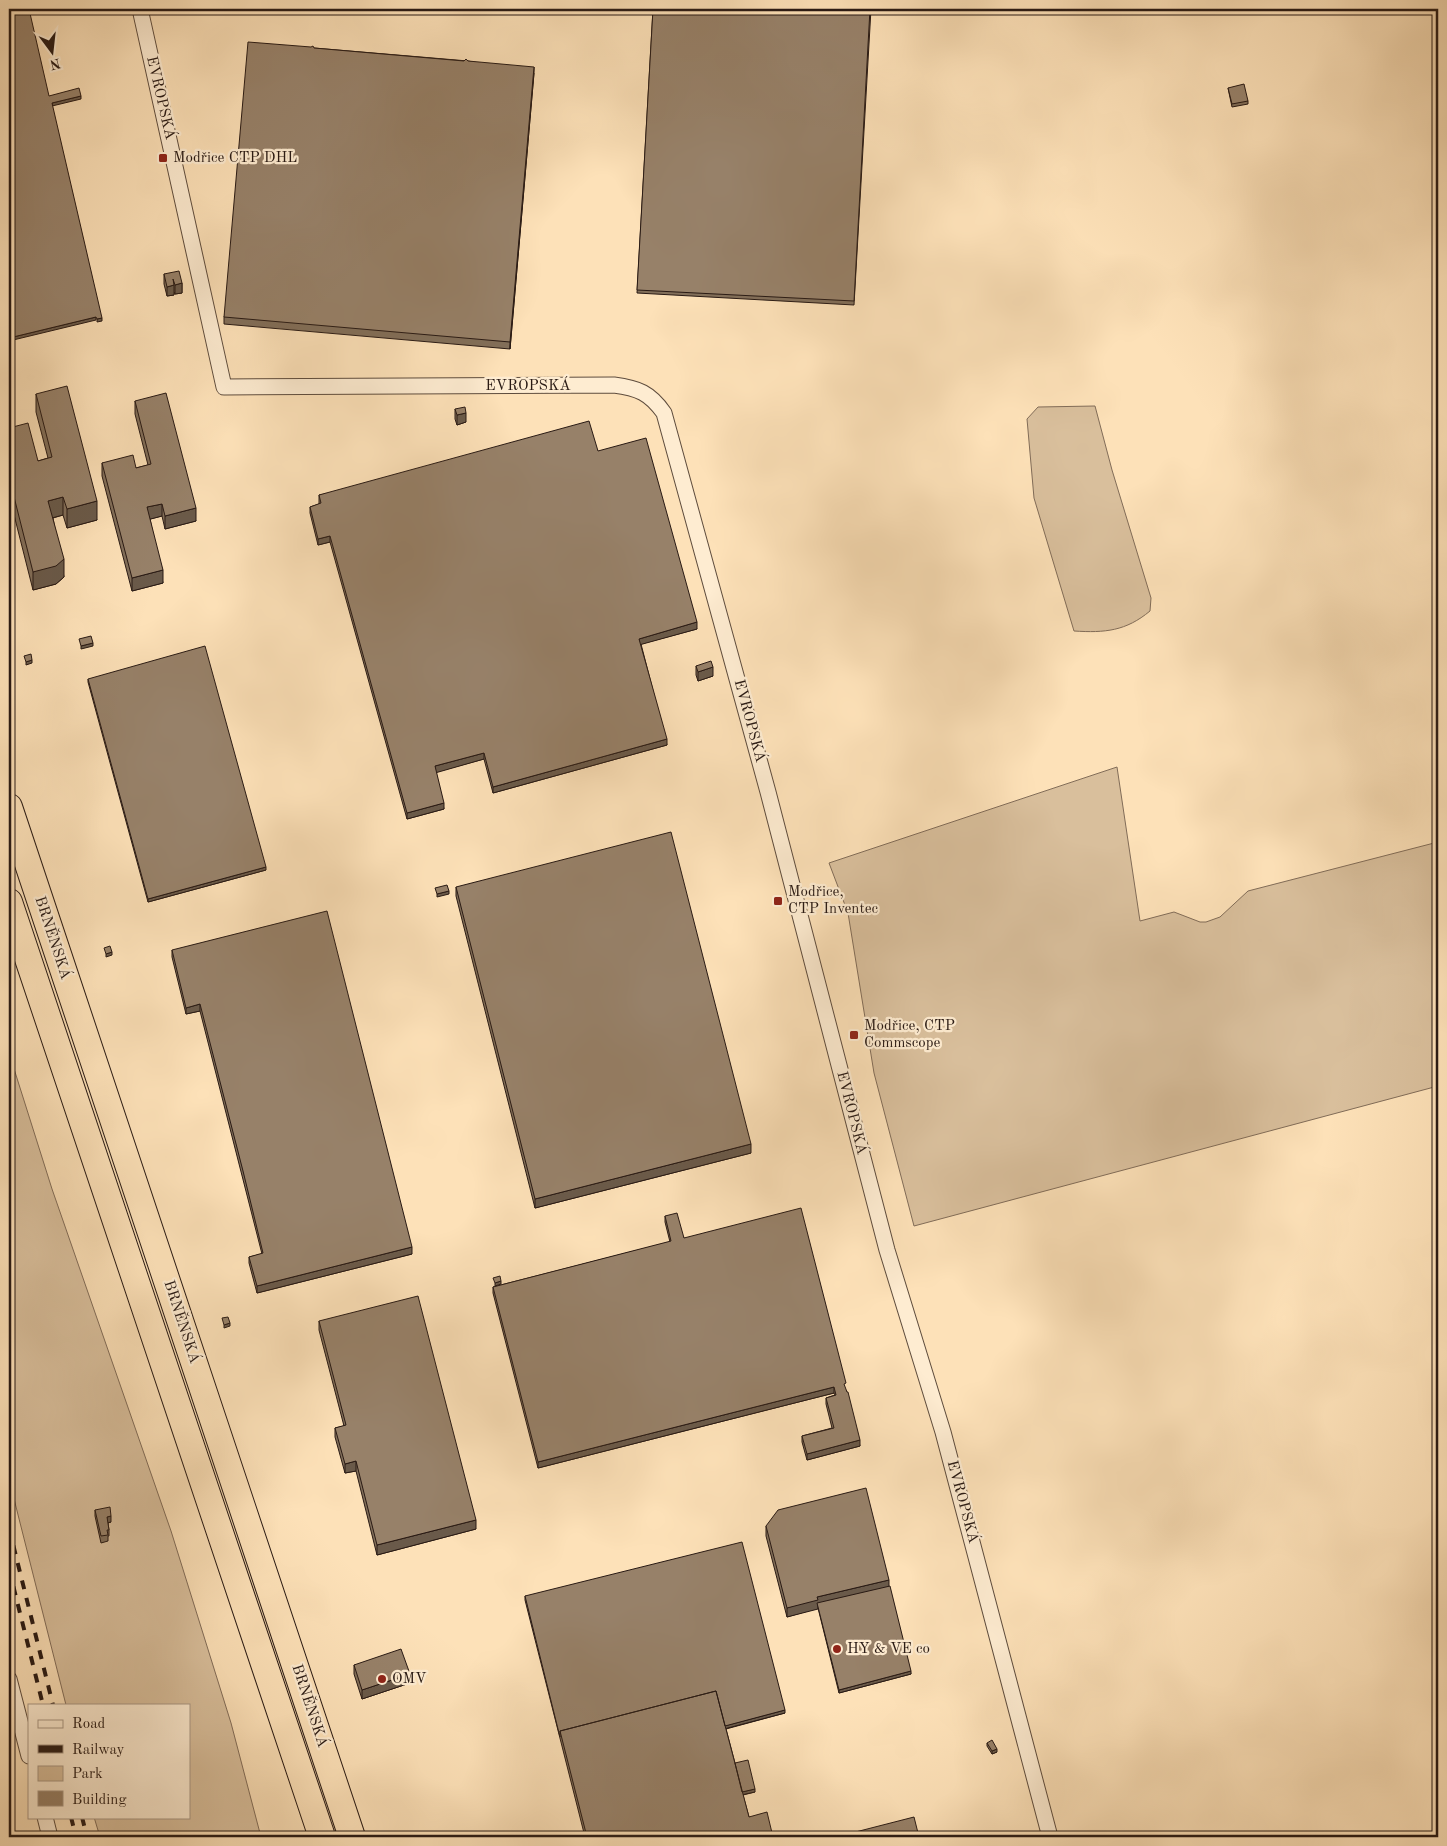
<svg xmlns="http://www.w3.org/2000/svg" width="1447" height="1846" viewBox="0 0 1447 1846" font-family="'Old Standard TT',serif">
	<rect width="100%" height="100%" fill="#fde1b8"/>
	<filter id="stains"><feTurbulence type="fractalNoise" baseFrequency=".004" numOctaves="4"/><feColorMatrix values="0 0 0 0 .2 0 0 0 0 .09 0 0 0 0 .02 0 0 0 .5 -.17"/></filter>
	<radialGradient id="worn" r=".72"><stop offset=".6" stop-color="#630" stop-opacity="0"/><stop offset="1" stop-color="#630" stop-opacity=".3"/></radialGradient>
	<path fill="#d9bf9c" stroke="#816c58" d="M1095,406l17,64 39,128 -1,13c-24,20 -45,22 -76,20l-40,-133 -7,-79 11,-12z
		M1117,767l23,154 34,-9 26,10h6l14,-5 28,-26 190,-49v244l-524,140 -40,-153 -26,-160 -19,-50z
		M9,1053l43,136 119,342 60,192 30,114h-161l-6,-20h95v-112h-123l-57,-226z"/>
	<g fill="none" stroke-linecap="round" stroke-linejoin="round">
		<g stroke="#5e4c3d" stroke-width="17">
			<path id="street" d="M140,9l84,378 390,-2c24,3 36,8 50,28l104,379 119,458 56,182 107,405
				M9,1679l20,77
				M45,1817l5,20"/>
		</g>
		<g stroke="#291a14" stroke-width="28">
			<path id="highway" d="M9,807l343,1030
				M9,902l313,935"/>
		</g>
		<use href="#street" stroke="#feecd1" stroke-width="15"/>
		<use href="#highway" stroke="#fde1b8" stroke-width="26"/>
		<path stroke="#291a14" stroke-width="4" stroke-dasharray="9 9" stroke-linecap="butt" d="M9,1528l44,177
			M9,1569l34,136
			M71,1817l5,20
			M82,1817l5,20"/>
	</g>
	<path fill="#826f5a" stroke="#291a14" d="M653,9h218l-17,296 -217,-12z
		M314,48l154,13 66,12 -24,276 -286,-25v-7z
		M1228,88l20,13v3l-16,3z
		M164,274l18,9v10l-7,1 -1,-2v3l-7,1 -3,-12z
		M36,394l61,126 -30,8 -4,-13 -10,3 11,59 -8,7 -23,6 -24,-95v-67l29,33 10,-3 -12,-46z
		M135,401l61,120 -31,8 -3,-13 -12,3 13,64 -31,8 -30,-115v-13l34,5 12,-3 -13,-51z
		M455,409l11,13 -9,3 -2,-6z
		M598,451l99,178 -56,15 26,101 -174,48 -9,-34 -48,13 8,37 -37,10 -77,-277 -12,3 -8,-32v-6l9,-3v-9z
		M696,666l17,10 -15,5 -2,-6z
		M88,679l178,191 -118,32 -60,-220z
		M456,887l295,266 -216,55 -79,-312z
		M172,950l240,304 -155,39 -8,-30v-6l13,-3 -62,-243 -14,3 -14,-57z
		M665,1216l19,22 162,152 14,56 -53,14 -5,-18v-6l30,-8 -6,-24v-6l9,-3 -1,-2 -296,75 -45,-175v-6l177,-45 -5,-20z
		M319,1321l157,208 -99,26 -21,-84 -11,2 -10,-36v-9l9,-2 -25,-96z
		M95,1510l16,12 -3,1 1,7v6h-1v5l-7,2 -6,-27z
		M766,1526l123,60 22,88 -72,19 -21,-85 -31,9 -21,-81z
		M525,1596l260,117 -59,16 9,34 20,29 -12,3 6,22 24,20h-188l-60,-237z
		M354,1665l56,18 -48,16 -8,-25z
		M987,1743l10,9 -5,2 -5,-8z"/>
	<path fill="#6a5a4a" stroke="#291a14" d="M534,67v6l-24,276v-7z
		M81,96v3l-29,7v-3z
		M182,283v10l-7,1v-9z
		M174,285v10l-7,1v-9z
		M96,317v3l-87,21v-3z
		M102,318v3l-5,1v-3z
		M466,413v9l-9,3v-10z
		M63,497v18l-15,4v-18z
		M97,501v19l-30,8v-19z
		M162,504v12l-15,4v-13z
		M196,508v13l-31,8v-13z
		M330,536v6l-12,3v-6z
		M64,559v18l-8,7 -23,6v-18z
		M163,570v13l-31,8v-13z
		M697,622v7l-58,16v-6z
		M93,643v3l-12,3v-3z
		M32,660v3l-6,2v-3z
		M713,667v9l-15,5v-9z
		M667,739v6l-174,48v-6z
		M484,753v6l-49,14v-7z
		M444,803v6l-37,10v-6z
		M266,867v3l-118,32v-3z
		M449,891v3l-12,3v-3z
		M112,952v3l-6,2v-3z
		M200,1004v7l-14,3v-6z
		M751,1144v9l-216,55v-9z
		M412,1247v7l-155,39v-7z
		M501,1281v3l-6,2v-3z
		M230,1323v3l-6,2v-3z
		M834,1387v6l-296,75v-6z
		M860,1440v6l-53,14v-6z
		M356,1461v10l-11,2v-9z
		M111,1516v6l-4,1v-6z
		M476,1520v9l-99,26v-10z
		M889,1580v9l-71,16v4l-31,8v-9l30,-11z
		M911,1671v3l-72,19v-3z
		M410,1674v9l-48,16v-9z
		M785,1710v3l-61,16v-3z
		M997,1749v3l-5,2v-3z
		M755,1789v3l-14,3v-3z"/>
	<path fill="#978169" stroke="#291a14" d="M9,9h20l20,87 30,-8 2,8 -29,7 50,215 -5,1 -1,-2 -87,21z
		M653,9h217l-16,292 -217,-11z
		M248,42l63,5 2,-1 1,2 150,13 2,-2 2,2 66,6 -24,275 -286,-25z
		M1244,84l4,17 -16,3 -4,-16z
		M179,271l3,12 -7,2 -2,-6 1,6 -7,2 -3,-13z
		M67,386l30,115 -30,8 -4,-12 -15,4 16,58 -8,7 -23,6 -24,-95v-49l19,-5 10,38 14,-4 -16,-63z
		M166,393l30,115 -31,8 -3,-12 -15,3 16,63 -31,8 -30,-115 31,-8 3,13 15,-4 -16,-63z
		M465,407l1,6 -9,2 -2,-6z
		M589,421l9,30 48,-13 51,184 -58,17 28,100 -174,48 -9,-34 -49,13 9,37 -37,10 -77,-277 -12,3 -8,-32 11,-4 -2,-8z
		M91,636l2,7 -12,3 -2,-7z
		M205,646l61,221 -118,32 -60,-220z
		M31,654l1,6 -6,2 -2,-6z
		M711,661l2,6 -15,5 -2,-6z
		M671,832l80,312 -216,55 -79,-312z
		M447,885l2,6 -12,3 -2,-6z
		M327,911l85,336 -155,39 -8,-29 14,-4 -20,-82 -43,-167 -14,4 -14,-58z
		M110,946l2,6 -6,2 -2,-6z
		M801,1208l45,175 -2,1 3,8h1l12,48 -53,14 -5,-18 32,-8 -8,-30 10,-3 -2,-8 -296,75 -45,-175 178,-46 -6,-25 12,-3 7,25z
		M500,1276l1,5 -6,2 -2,-5z
		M418,1296l58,224 -99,25 -21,-84 -11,3 -10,-36 11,-3 -27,-104z
		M228,1317l2,6 -6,2 -2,-7z
		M866,1488l23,92 -72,17 1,3 -31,8 -21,-82 12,-16z
		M110,1507l1,9 -4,1 2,13h-2l1,5 -7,1 -6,-26z
		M742,1542l43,168 -60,16 -9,-35 -156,40v6l-35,-141z
		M890,1586l21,85 -72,19 -22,-87z
		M401,1649l9,25 -48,16 -8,-25z
		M716,1691l33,126 18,-5 6,25h-186l-27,-106z
		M992,1740l5,9 -5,2 -5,-8z
		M748,1760l7,29 -13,3 -7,-29z
		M914,1817l5,20h-83z"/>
	<g fill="#8f2418" stroke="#feecd1" stroke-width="2">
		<rect x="158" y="153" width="10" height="10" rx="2.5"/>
		<rect x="773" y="896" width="10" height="10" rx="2.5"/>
		<rect x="849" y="1030" width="10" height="10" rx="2.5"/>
		<circle cx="837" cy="1649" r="5"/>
		<circle cx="382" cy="1679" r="5"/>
	</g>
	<g text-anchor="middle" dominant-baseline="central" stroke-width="4.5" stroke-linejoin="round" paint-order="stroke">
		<g font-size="15" fill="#291a14" stroke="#feecd1">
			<text transform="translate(160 98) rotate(77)">EVROPSKÁ</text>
			<text x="528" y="386">EVROPSKÁ</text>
			<text transform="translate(749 721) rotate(75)">EVROPSKÁ</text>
			<text transform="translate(52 938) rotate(72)">BRNĚNSKÁ</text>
			<text transform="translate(851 1113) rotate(76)">EVROPSKÁ</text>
			<text transform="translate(181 1322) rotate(72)">BRNĚNSKÁ</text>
			<text transform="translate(962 1502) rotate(75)">EVROPSKÁ</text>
			<text transform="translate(309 1706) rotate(72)">BRNĚNSKÁ</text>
		</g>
		<g font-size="15" fill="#291a14" stroke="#feecd1" text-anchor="start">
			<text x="173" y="158">Modřice CTP DHL</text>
			<text x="788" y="892">Modřice,<tspan x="788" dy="17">CTP Inventec</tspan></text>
			<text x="864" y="1026">Modřice, CTP<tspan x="864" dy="17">Commscope</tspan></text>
			<text x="847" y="1649">HY &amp; VE co</text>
			<text x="392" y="1679">OMV</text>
		</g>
	</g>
	<rect width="1447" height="1846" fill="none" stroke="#fde1b8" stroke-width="30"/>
	<rect x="10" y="10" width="1427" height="1826" fill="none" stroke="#291a14" stroke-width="2.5"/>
	<rect x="15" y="15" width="1417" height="1816" fill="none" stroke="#291a14"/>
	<rect x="28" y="1704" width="162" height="115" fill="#feecd1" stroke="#a99885"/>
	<rect x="38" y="1720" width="25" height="8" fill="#feecd1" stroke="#a99885"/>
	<text x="72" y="1728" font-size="15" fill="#291a14">Road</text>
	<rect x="38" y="1745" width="25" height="8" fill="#291a14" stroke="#a99885"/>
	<text x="72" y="1754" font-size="15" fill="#291a14">Railway</text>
	<rect x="38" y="1766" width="25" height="15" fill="#d9bf9c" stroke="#a99885"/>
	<text x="72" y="1778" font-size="15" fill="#291a14">Park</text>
	<rect x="38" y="1791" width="25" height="15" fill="#978169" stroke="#a99885"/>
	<text x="72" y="1804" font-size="15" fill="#291a14">Building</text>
	<g transform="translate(52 52) rotate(165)" stroke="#feecd1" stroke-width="4" paint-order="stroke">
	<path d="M0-4L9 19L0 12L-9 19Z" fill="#291a14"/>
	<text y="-8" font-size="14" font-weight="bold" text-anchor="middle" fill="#291a14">N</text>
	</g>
	<rect width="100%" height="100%" filter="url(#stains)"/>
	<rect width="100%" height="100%" fill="url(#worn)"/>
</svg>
